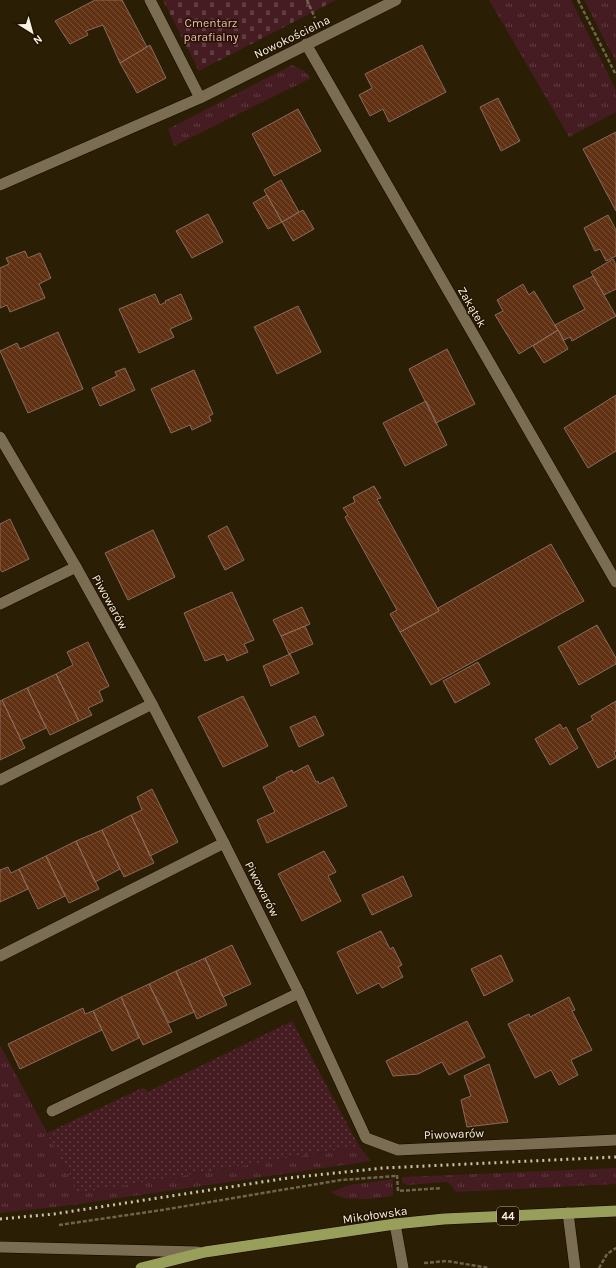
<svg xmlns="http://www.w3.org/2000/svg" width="616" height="1268" viewBox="0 0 616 1268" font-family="Karla,sans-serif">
	<defs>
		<pattern id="grass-tufts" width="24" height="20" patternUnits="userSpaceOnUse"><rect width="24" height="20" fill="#441c21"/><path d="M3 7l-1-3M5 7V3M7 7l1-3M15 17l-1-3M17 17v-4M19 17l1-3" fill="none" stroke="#603d41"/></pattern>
		<pattern id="cemetery-stones" width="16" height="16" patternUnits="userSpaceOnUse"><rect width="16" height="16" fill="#441c21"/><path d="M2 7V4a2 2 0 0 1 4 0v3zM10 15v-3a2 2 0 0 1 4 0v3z" fill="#603d41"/></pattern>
		<pattern id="garden-dots" width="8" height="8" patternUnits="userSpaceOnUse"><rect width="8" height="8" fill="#441c21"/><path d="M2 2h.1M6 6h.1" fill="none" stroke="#603d41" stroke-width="1.8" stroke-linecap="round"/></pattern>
		<pattern id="building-back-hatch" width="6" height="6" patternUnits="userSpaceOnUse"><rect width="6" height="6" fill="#613114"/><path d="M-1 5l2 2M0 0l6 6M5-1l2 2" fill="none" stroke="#784f36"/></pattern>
	</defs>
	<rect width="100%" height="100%" fill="#2a1e04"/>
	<path fill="url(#grass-tufts)" d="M489,0h82l45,90v22l-47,25z
		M584,0h32v62z
		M292,65l11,5 8,8 -137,68 -6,-17z
		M0,1045l71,132 7,16 281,-47 12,15 -306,45 -65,7z
		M616,1168v16l-160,8 -8,-10 -41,3 -5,-2v-6z
		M393,1179v17c-19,2 -46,8 -62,-4l18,-7z"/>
	<path fill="url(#cemetery-stones)" d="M163,0h173l-137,71z"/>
	<path fill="url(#garden-dots)" d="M292,1021l67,125 -281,47 -7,-16 -24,-44 97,-46 3,5z"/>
	<path fill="url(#building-back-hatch)" stroke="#896b5b" d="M95,0h27l25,47 -27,16 -17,-38 -17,6 2,4 -18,9 -15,-23z
		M150,45l16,33 -29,15 -17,-30z
		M422,45l24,47 -57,30 -6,-13 -13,7 -11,-21 13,-7 -7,-14z
		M498,98l22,43 -19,10 -21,-44z
		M298,109l23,42 -47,25 -22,-42z
		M616,132v79l-33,-62z
		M281,180l18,32 -17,10 -18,-32z
		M267,195l15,27 -14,7 -15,-26z
		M303,210l11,19 -21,12 -11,-19z
		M208,214l15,28 -31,16 -16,-27z
		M608,215l8,15v26l-10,5 -6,-12 -5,2 -11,-23z
		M25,251l3,7 12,-5 11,25 -12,6 6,14 -35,14 -3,-7 -7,3v-40l9,-4 -3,-6z
		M613,259l3,6v24l-12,6 -13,-23z
		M593,276l23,40 -44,25 -2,-4 -6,3 -9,-15 30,-16 -12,-23z
		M523,284l6,11 5,-4 24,39 -39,24 -24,-39 8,-4 -6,-11z
		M155,294l5,11 6,-3 -1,-1 16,-7 11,25 -22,10 4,8 -35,16 -20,-44z
		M298,306l23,46 -44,22 -23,-47z
		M558,330l10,19 -24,14 -11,-17z
		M58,332l25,57 -55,24 -28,-62 17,-8 3,6z
		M447,349l28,55 -39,19 -27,-54z
		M125,368l10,22 -35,16 -8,-18 25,-12 -2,-4z
		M194,370l19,44 -4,2 2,5 -19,9 -2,-5 -19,8 -20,-44z
		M616,395v56l-28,17 -24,-40z
		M426,401l21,44 -42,21 -22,-43z
		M374,486l7,12 -4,1 62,112 -39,21 -10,-18 7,-4 -52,-93 3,-2 -5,-7 12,-6 -2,-5z
		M10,519l19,40 -27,13 -2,-3v-45z
		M227,526l17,34 -19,10 -17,-34z
		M153,530l22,47 -47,23 -23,-47z
		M551,544l33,57 -153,84 -31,-53 39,-21 -1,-3z
		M232,592l22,48 -10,4 4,8 -21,9 -3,-7 -19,7 -21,-48z
		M302,607l8,17 -29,12 -8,-16z
		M597,625l19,33v6l-37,21 -21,-38z
		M305,626l8,18 -24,10 -8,-18z
		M88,642l21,44 -10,5 4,10 -15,7 4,7 -13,6 -23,-47 17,-9 -6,-13z
		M290,654l9,19 -28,13 -8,-20z
		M478,662l12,22 -35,19 -12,-22z
		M56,674l23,47 -29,14 -23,-47z
		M27,688l19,40 -25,12 -19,-40z
		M243,696l25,50 -45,21 -25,-50z
		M2,700l23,48 -25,12v-59z
		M616,701v50l-2,1 2,6 -18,10 -21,-39 16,-9 -2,-4z
		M315,716l9,19 -25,12 -9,-20z
		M560,724l3,5 3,-2 12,21 -28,17 -15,-26z
		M308,765l8,17 2,-1 1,3 14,-7 14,29 -80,37 -10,-23 18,-8 -12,-25 14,-7 -1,-2 16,-8 1,3z
		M152,789l26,53 -28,14 -19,-41 11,-5 -5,-13z
		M131,815l23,48 -30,14 -22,-47z
		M102,830l18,39 -25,13 -19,-41z
		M76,841l23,48 -30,14 -23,-47z
		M324,851l12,21 -8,4 13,25 -39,20 -24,-47z
		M46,856l19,40 -27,13 -19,-40z
		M8,867l3,6 8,-4 9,20 -28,13v-32z
		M403,876l9,20 -40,19 -10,-20z
		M381,931l9,18 3,-2 9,18 -4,2 5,10 -21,11 -3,-5 -22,11 -20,-42z
		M232,945l19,39 -28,13 -18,-39z
		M501,955l12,26 -29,15 -13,-27z
		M205,958l22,47 -30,14 -21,-48z
		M176,971l18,41 -25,11 -20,-39z
		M149,984l23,48 -29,13 -22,-48z
		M121,997l18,41 -27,13 -19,-40z
		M569,997l6,13 -3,1 20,39 -21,10 7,15 -19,10 -8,-15 -16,8 -27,-54 21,-10 1,3z
		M83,1008l2,6 8,-3 9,19 -82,39 -12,-25z
		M467,1021l18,36 -36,18 -7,-13 -24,12 -25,2 -7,-15z
		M489,1064l19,58 -41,5 -6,-27 10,-4 -7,-20z"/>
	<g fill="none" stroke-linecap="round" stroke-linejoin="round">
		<g stroke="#130800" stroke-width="12">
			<path id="service" d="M0,604l76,-37
				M0,780l152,-76
				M0,956l224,-113
				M52,1111l247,-118
				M395,1224l8,44
				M0,1247l198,5"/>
		</g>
		<g stroke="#130800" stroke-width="12">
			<path id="minor" d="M150,0l50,98
				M306,44l310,538
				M0,185l200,-87 196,-98
				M0,437l76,130 76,137 72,139 75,150 67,145 32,12 218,-10
				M568,1213l7,55"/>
		</g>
		<g stroke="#130800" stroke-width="12">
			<path id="primary" d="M141,1268l64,-16 190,-28 49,-5 172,-8"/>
		</g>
		<path stroke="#6f644e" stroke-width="2.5" stroke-dasharray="4 2" stroke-linecap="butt" d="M307,0l8,18
			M578,0l38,75
			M397,1175l1,16 44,-3
			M59,1225l103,-15 179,-30 55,-4
			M424,1263l23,-2 42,7
			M599,1268l8,-14 9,-6"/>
		<use href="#service" stroke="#7b6d51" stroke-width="11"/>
		<use href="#minor" stroke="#7b6d51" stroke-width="11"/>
		<use href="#primary" stroke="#989f5b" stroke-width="11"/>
		<path stroke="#cac2af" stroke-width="3" stroke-dasharray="2 4" stroke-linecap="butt" d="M0,1219l54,-5 234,-36 95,-10 233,-11"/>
	</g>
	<g text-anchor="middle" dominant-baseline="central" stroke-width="3" stroke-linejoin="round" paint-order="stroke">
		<rect fill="#211500" stroke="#b8af9e" stroke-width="1" x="497" y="1207" width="22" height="18" rx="3"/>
		<g font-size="11" font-weight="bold" fill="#f9f1e1">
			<text x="508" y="1216">44</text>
		</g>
		<g font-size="12" fill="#faafb5" stroke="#211500">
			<text x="211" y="23">Cmentarz<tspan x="211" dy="14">parafialny</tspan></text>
		</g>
		<g font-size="12" fill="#f9f1e1" stroke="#211500">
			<text transform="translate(292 37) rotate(-26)">Nowokościelna</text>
			<text transform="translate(472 307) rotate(60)">Zakątek</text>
			<text transform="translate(110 602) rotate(61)">Piwowarów</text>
			<text transform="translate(262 889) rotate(63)">Piwowarów</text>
			<text transform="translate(454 1134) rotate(-2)">Piwowarów</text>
			<text transform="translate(375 1215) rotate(-8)">Mikołowska</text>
		</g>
	</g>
	<g transform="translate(32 32) rotate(143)" stroke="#211500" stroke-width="3" paint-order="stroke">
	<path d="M0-3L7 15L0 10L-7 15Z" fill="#f9f1e1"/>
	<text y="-6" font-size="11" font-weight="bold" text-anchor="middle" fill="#f9f1e1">N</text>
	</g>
</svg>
